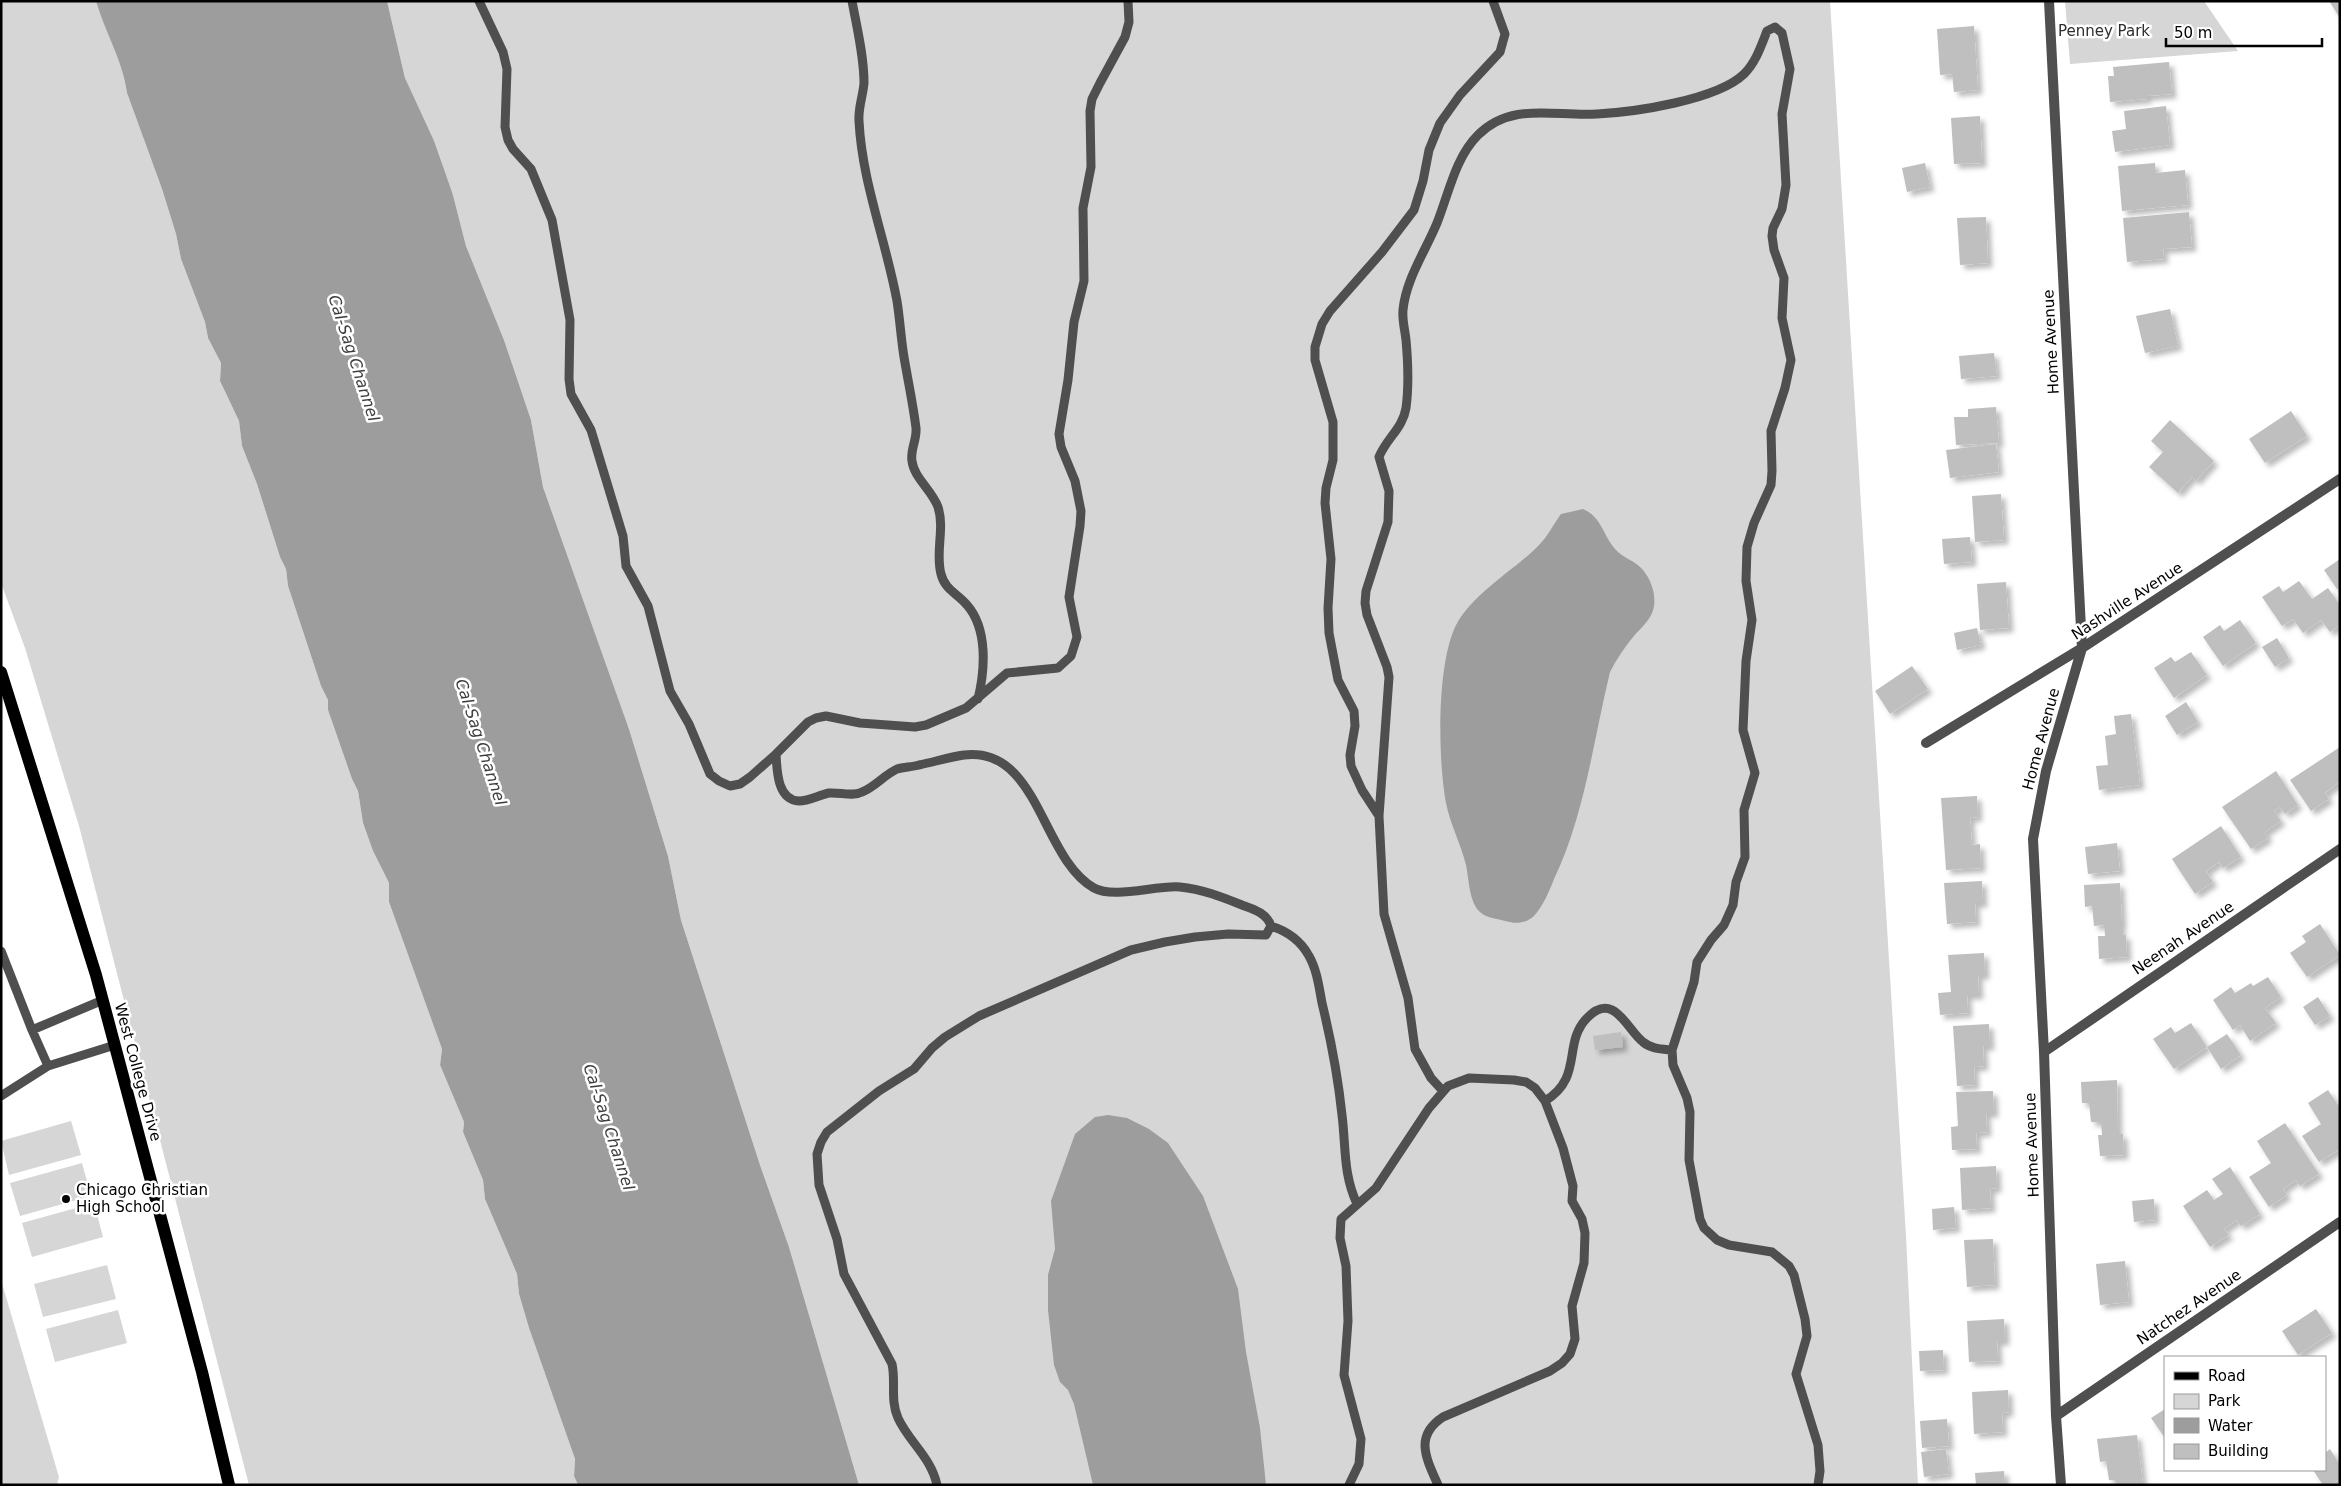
<svg xmlns="http://www.w3.org/2000/svg" width="2341" height="1486" viewBox="0 0 2341 1486" font-family="'DejaVu Sans',sans-serif">
	<defs>
		<filter id="shadow"><feDropShadow dx="4.5" dy="4.5" stdDeviation="2.5" flood-color="#0004"/></filter>
	</defs>
	<rect width="100%" height="100%" fill="#fff"/>
	<path fill="#d6d6d6" d="M1,1h95c10,31 27,60 31,92l35,96 14,45 5,25 24,63 3,16 13,25 -1,18 19,40 3,25 15,38 23,73 6,12 2,17 33,100 7,14v10l24,69 6,12 5,32 10,28 16,32v19l53,147 -2,16 24,57 -1,10 20,48 2,19 32,75 2,20 10,34 46,131 -1,17 4,9h-329l-170,-659 -54,-178 -24,-65z
		M387,1h1443l76,1235 12,249h-1059l-70,-238 -29,-82 -79,-245 -13,-64 -39,-127 -86,-242 -12,-67 -27,-80 -38,-94 -13,-51 -48,-117z
		M2065,1h139l34,50 -168,13z
		M71,1121l10,34 -72,20 -8,-34z
		M82,1163l9,33 -71,20 -10,-33z
		M94,1203l9,34 -71,20 -10,-34z
		M107,1265l9,34 -73,18 -9,-33z
		M1,1280l58,197 -2,8h-56z
		M118,1310l9,33 -72,19 -9,-33z"/>
	<path fill="#9d9d9d" d="M96,1h291l18,77 29,63 19,54 13,51 38,94 27,80 12,67 86,242 39,127 13,64 79,245 29,82 70,238h-281l-4,-9 1,-17 -46,-131 -10,-34 -2,-20 -32,-75 -2,-19 -20,-48 1,-10 -24,-57 2,-16 -53,-147v-19l-16,-32 -10,-28 -5,-32 -6,-12 -24,-69v-10l-7,-14 -33,-100 -2,-17 -6,-12 -23,-73 -15,-38 -3,-25 -19,-40 1,-18 -13,-25 -3,-16 -24,-63 -5,-25 -14,-45 -35,-96c-4,-32 -22,-61 -31,-92z
		M1583,509c19,8 20,27 33,41 7,8 20,11 27,20 10,12 16,33 7,47 -4,7 -12,14 -17,20 -9,11 -17,23 -23,35 -17,70 -25,142 -56,207 -5,13 -11,27 -20,37 -9,8 -18,8 -29,5 -7,-2 -19,-3 -25,-9 -11,-10 -11,-33 -14,-47 -5,-21 -16,-41 -20,-62 -8,-44 -9,-130 7,-171 14,-36 60,-60 86,-87 9,-9 14,-20 22,-31z
		M1108,1115l19,3 22,11 19,14 35,53 35,93 8,63 14,76 6,57h-173l-19,-81 -6,-14 -8,-8 -6,-17 -6,-55v-35l7,-26 -4,-48 24,-67 20,-17z"/>
	<path fill="#bfbfbf" filter="url(#shadow)" d="M2329,1h11v17z
		M1974,26l4,64 -24,2 -2,-18 -12,1 -3,-46z
		M2169,62l3,32 -25,2v3l-37,3 -2,-26h6l-1,-9z
		M2166,106l4,39 -55,7 -3,-21 14,-2 -2,-18z
		M1980,116l2,47 -28,1 -3,-46z
		M1925,163l5,24 -23,5 -5,-24z
		M2155,163l1,10 29,-3 3,35 -66,6 -4,-45z
		M2189,212l3,35 -29,2 1,10 -37,3 -4,-44z
		M1986,217l2,46 -28,2 -3,-47z
		M2170,309l8,37 -33,7 -9,-37z
		M1994,353l3,23 -36,3 -2,-23z
		M1996,407l3,36 -43,2 -2,-28h14v-8z
		M2291,411l16,25 -42,27 -16,-24z
		M2170,420l44,41 -18,20 -4,-4 -14,16 -29,-26 14,-15 -12,-11z
		M1996,444l3,28 -49,6 -4,-28z
		M2001,494l3,46 -29,2 -3,-46z
		M1970,537l2,25 -28,2 -2,-25z
		M2340,559v29l-3,1 -13,-19z
		M2299,581l13,18 16,-11 12,17v20l-10,7 -9,-12 -18,13 -10,-14 -11,7 -20,-29 17,-11 4,6z
		M2006,582l3,46 -29,2 -3,-46z
		M2240,620l16,23 -33,23 -20,-29 17,-12 4,6z
		M1977,628l4,17 -24,5 -3,-17z
		M2277,638l12,20 -14,9 -13,-20z
		M2191,652l16,23 -33,23 -20,-30 17,-11 4,5z
		M1912,666l16,23 -38,25 -15,-23z
		M2186,702l12,20 -21,13 -12,-19z
		M2131,714l9,71 -41,5 -3,-24 12,-1 -3,-29 11,-2 -2,-18z
		M2340,747v39l-2,-3 -13,10 4,6 -18,12 -21,-31z
		M2276,771l22,34 -13,9 -5,-7 -6,4 7,10 -16,11 3,6 -17,11 -29,-42z
		M1977,796l1,21 -8,1 2,27 8,-1 1,24 -35,2 -5,-72z
		M2221,826l20,31 -18,11 -4,-6 -13,9 7,11 -18,12 -23,-35z
		M2117,843l3,28 -32,3 -3,-27z
		M1982,881l1,22h-8l1,19 -29,2 -3,-41z
		M2120,883l2,41h-1v11h5l1,22 -28,2 -1,-23h7l-1,-11 -10,1 -2,-20 -7,1 -1,-22z
		M2320,924l20,31 -33,22 -17,-24 16,-11 -4,-6z
		M1984,953l1,22h-7l1,20h-12l1,18 -28,2 -2,-22 13,-1 -3,-37z
		M2268,977l13,20 -16,11 11,15 -26,18 -10,-16 -7,5 -20,-30 18,-13 4,6 16,-10 2,3z
		M2318,997l12,19 -15,9 -12,-18z
		M2191,1023l16,24 -33,22 -21,-30 18,-12 4,6z
		M1989,1024l1,22h-7l1,20 -10,1 1,18 -18,1 -4,-60z
		M1621,1032l2,15 -28,3 -2,-14z
		M2227,1034l14,21 -20,14 -14,-22z
		M2117,1080l1,54h5l1,21 -24,1 -2,-21h4l-1,-13h-10l-2,-19h-7l-1,-21z
		M2328,1090l12,18v41l-21,13 -17,-26 19,-12 -13,-21z
		M1993,1091l1,22h-8l1,19 -11,1 1,16 -25,1 -1,-23 7,-1 -2,-34z
		M2285,1123l34,51 -19,12 -4,-6 -13,9 4,6 -18,12 -20,-30 22,-14 -14,-22z
		M1996,1166l1,22 -7,1 1,19 -29,2 -2,-42z
		M2230,1167l30,47 -19,12 -4,-6 -13,9 5,6 -19,12 -27,-41 24,-16 7,10 9,-6 -11,-15z
		M2154,1199l1,21 -21,2 -2,-21z
		M1954,1207l2,21 -23,2 -1,-21z
		M1993,1239l2,46 -28,2 -3,-47z
		M2125,1261l4,41 -29,3 -4,-41z
		M2316,1309l16,24 -34,22 -16,-24z
		M2004,1319l1,22h-8l1,20 -29,1 -2,-41z
		M1943,1350l1,20 -24,1 -1,-20z
		M2008,1390l1,22 -7,1 1,19 -29,2 -2,-42z
		M2165,1409v29l-14,-20z
		M1947,1419l2,27 -27,2 -2,-27z
		M2137,1435l6,50h-27l-1,-5h-6l-3,-19 -6,1 -3,-23z
		M1946,1449l3,25 -25,3 -3,-25z
		M2330,1449l10,16v14l-10,6h-7l-10,-15h12v-17z
		M2004,1471l1,14h-29l-1,-12z"/>
	<g fill="none" stroke-linecap="round" stroke-linejoin="round">
		<path stroke="#4f4f4f" stroke-width="9" d="M479,1l24,51 4,17 -2,58 3,13 5,9 18,20 21,51 18,100 -1,59 2,15 20,36 32,106 3,30 22,40 22,85 19,33 21,50 9,7 11,5 10,-2 10,-7 26,-23 32,-32 8,-4 10,-2 34,7 55,4 11,-2 40,-17 41,-35 51,-5 13,-12 6,-19 -8,-40 11,-71 1,-15 -6,-30 -14,-34 -2,-13 9,-54 6,-58 10,-41 -1,-73 8,-41 -1,-56 2,-12 8,-16 25,-46 4,-15 -1,-21
			M852,1c5,27 12,55 12,82 -1,13 -6,25 -5,38 3,61 27,120 38,180 3,19 4,38 7,56 4,24 9,47 12,71 1,12 -6,22 -4,33 2,17 20,29 26,46 7,22 -3,45 3,67 4,16 16,19 26,31 21,24 18,65 11,94
			M776,754c1,16 1,46 23,47 10,0 20,-6 30,-8 11,-1 23,4 33,-1 13,-5 22,-17 35,-23 7,-2 15,-2 22,-4 15,-3 30,-8 45,-10 75,-9 77,103 130,133 20,11 62,-3 86,-1 22,2 42,10 62,18 11,4 25,8 29,21l-5,9 -38,-1 -33,3 -30,5 -34,8 -152,66 -34,21 -13,11 -18,21 -35,22 -52,41 -6,10 -4,12 2,31 18,54 7,35 48,90c4,18 -2,36 6,54 11,24 33,39 39,67
			M1379,816l-17,-26 -11,-24 -1,-11 5,-29 -1,-15 -16,-31 -9,-47 -1,-25 3,-49 -6,-56 1,-15 7,-28v-38l-18,-62v-13l7,-23 8,-13 52,-59 32,-42 9,-29 6,-31 11,-27 20,-28 40,-43 5,-18 -12,-33
			M1271,926c16,5 30,15 38,30 8,14 10,31 13,47 9,37 16,74 20,112 4,32 1,59 15,89
			M1,951l31,79 71,-30
			M32,1030l16,36
			M1443,1091l-12,-13 -16,-29 -7,-51 -24,-84 -5,-98 10,-139 -2,-10 -20,-52 -2,-12 1,-12 22,-69 1,-31 -10,-34c7,-18 24,-29 27,-49 3,-22 2,-46 0,-68 -1,-10 -4,-20 -3,-30 3,-31 22,-58 34,-87 12,-30 18,-65 41,-88 34,-34 77,-18 119,-21 38,-2 120,-14 147,-40 12,-12 17,-28 23,-43l8,-4 7,6 8,36 -8,45 4,71 -4,24 -9,19 -1,8 2,14 10,28 -2,40 9,42 -6,28 -14,43 1,40 -1,14 -17,38 -7,24 -1,34 6,39 -6,41 -3,69 12,43 -11,37 1,47 -9,25 -3,23 -9,20 -13,15 -14,22 -3,20 -22,68 1,15 14,33 3,14 -1,48 11,59 4,9 13,12 12,5 43,7 17,14 5,9 11,44 2,17 -11,38 22,71 2,26 -2,14
			M1,1096l47,-30 67,-21
			M1545,1101c39,-24 17,-57 42,-83 27,-28 40,12 56,24 8,7 19,7 29,8
			M1349,1485l10,-21 2,-25 -17,-64 4,-54 -2,-55 -6,-28 1,-19 35,-31 53,-80 19,-22 21,-8 45,2 12,2 9,6 10,13 18,47 10,38 -1,15 10,18 3,14 -1,30 -12,43 3,33 -5,15 -8,9 -12,8 -107,46c-29,19 -17,41 -5,68"/>
		<path stroke="#4f4f4f" stroke-width="10" d="M2049,1l33,647 -36,123 -13,68 11,213 12,364 5,69
			M1926,743l156,-95 258,-169
			M2044,1052l296,-203
			M2056,1416l284,-194"/>
		<path stroke="#000" stroke-width="12" d="M1,672l95,303 106,397 27,113"/>
	</g>
	<circle fill="#000" stroke="#fff" stroke-width="2" cx="66" cy="1199" r="5"/>
	<g text-anchor="middle" dominant-baseline="central" stroke-width="5" stroke-linejoin="round" paint-order="stroke">
		<g font-size="15" fill="#2d2d2d" stroke="#fff">
			<text x="2104" y="31">Penney Park</text>
		</g>
		<g font-size="15" fill="#000" stroke="#fff">
			<text transform="translate(2051 342) rotate(-93)">Home Avenue</text>
			<text transform="translate(2127 601) rotate(-33)">Nashville Avenue</text>
			<text transform="translate(2041 739) rotate(-75)">Home Avenue</text>
			<text transform="translate(2183 938) rotate(-34)">Neenah Avenue</text>
			<text transform="translate(138 1072) rotate(75)">West College Drive</text>
			<text transform="translate(2032 1145) rotate(-92)">Home Avenue</text>
			<text transform="translate(2189 1307) rotate(-34)">Natchez Avenue</text>
		</g>
		<g font-size="15" fill="#000" stroke="#fff" text-anchor="start">
			<text x="76" y="1190">Chicago Christian<tspan x="76" dy="17">High School</tspan></text>
		</g>
		<g font-size="16" font-style="italic" fill="#3e3e3e" stroke="#fff">
			<text transform="translate(354 358) rotate(72)">Cal-Sag Channel</text>
			<text transform="translate(481 742) rotate(72)">Cal-Sag Channel</text>
			<text transform="translate(609 1127) rotate(72)">Cal-Sag Channel</text>
		</g>
	</g>
	<rect width="2341" height="1486" fill="none" stroke="#000000" stroke-width="5"/>
	<rect x="2164" y="1356" width="162" height="115" fill="#ffffff" stroke="#999999"/>
	<rect x="2174" y="1372" width="25" height="8" fill="#000000" stroke="#999999"/>
	<text x="2208" y="1381" font-size="15" fill="#000000">Road</text>
	<rect x="2174" y="1394" width="25" height="15" fill="#d6d6d6" stroke="#999999"/>
	<text x="2208" y="1406" font-size="15" fill="#000000">Park</text>
	<rect x="2174" y="1418" width="25" height="15" fill="#9d9d9d" stroke="#999999"/>
	<text x="2208" y="1431" font-size="15" fill="#000000">Water</text>
	<rect x="2174" y="1444" width="25" height="15" fill="#bfbfbf" stroke="#999999"/>
	<text x="2208" y="1456" font-size="15" fill="#000000">Building</text>
	<path d="M2166 38v8h156v-8" fill="none" stroke="#000000" stroke-width="2.5"/>
	<text x="2174" y="38" font-size="15" fill="#000000" stroke="#ffffff" stroke-width="4" paint-order="stroke">50 m</text>
</svg>
